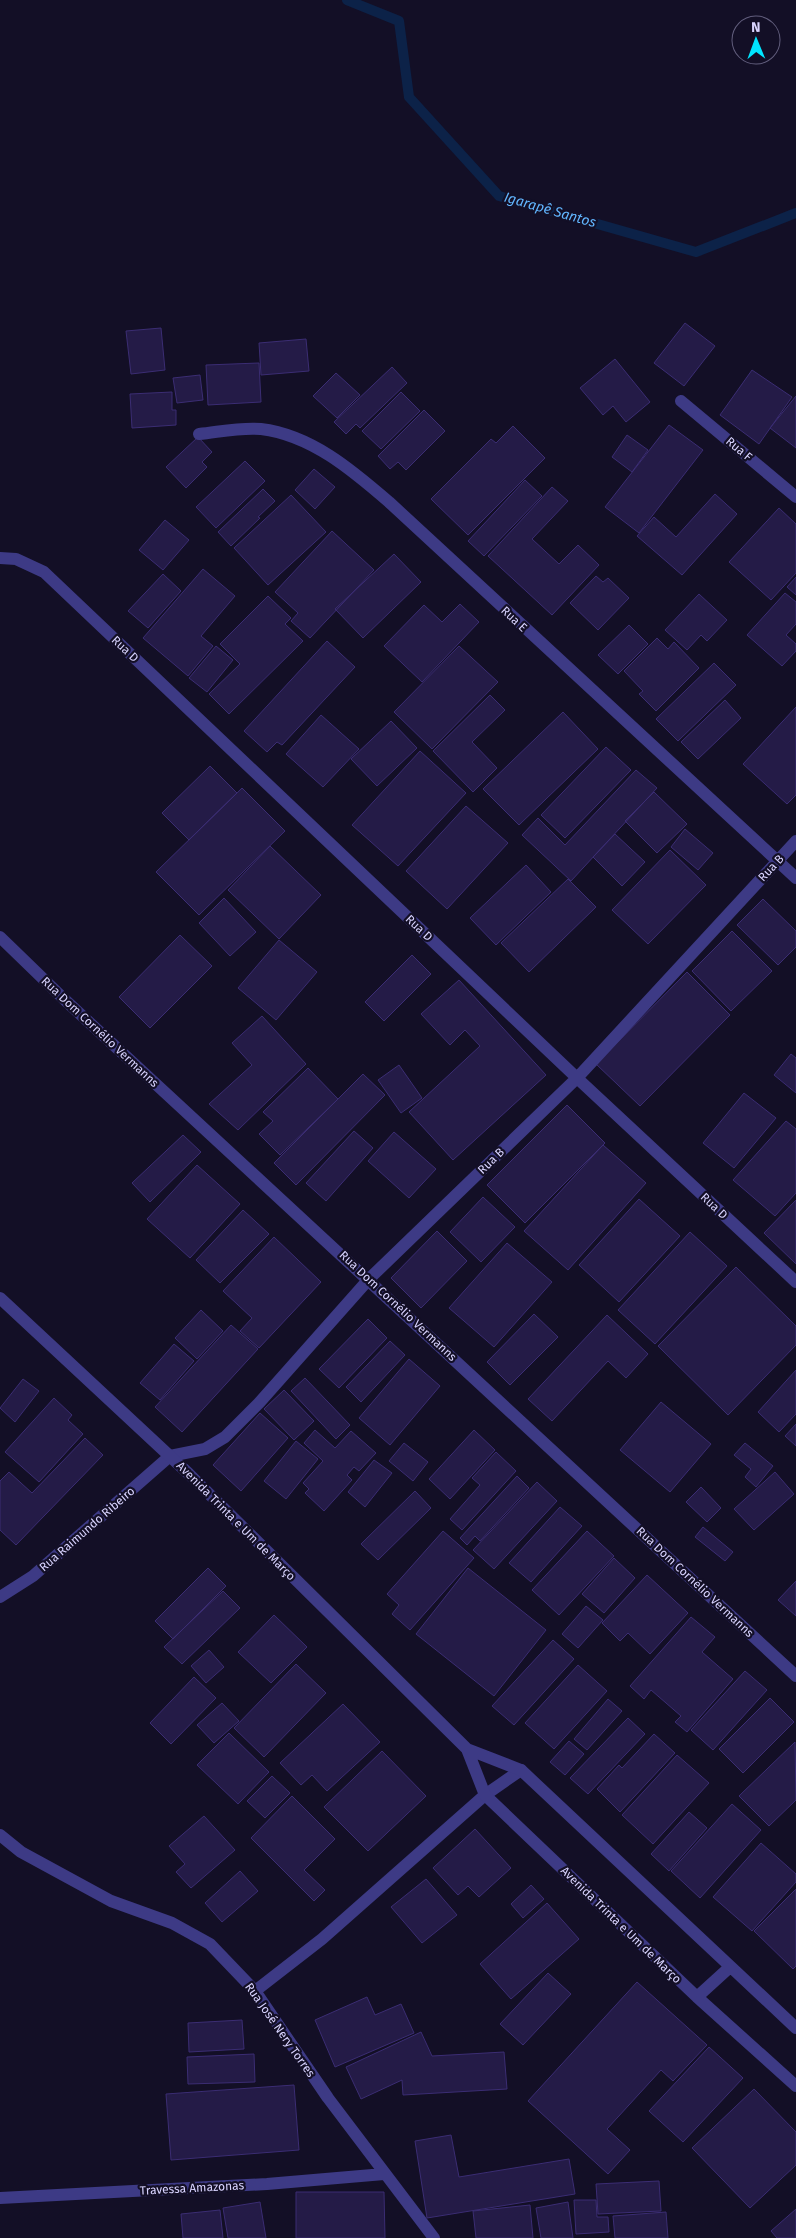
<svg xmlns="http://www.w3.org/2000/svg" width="796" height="2238" viewBox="0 0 796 2238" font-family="'Fira Sans',sans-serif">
	<rect width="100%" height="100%" fill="#130f26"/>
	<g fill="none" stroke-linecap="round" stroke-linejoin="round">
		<path stroke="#0c2248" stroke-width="10" d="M347,0l52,21 10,76 90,99 197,56 100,-39"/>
	</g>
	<path fill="#241b47" stroke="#3b2d73" d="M685,323l30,23 -31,40 -30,-23z
		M161,328l4,42 -34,4 -5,-43z
		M306,339l3,32 -48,4 -2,-32z
		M615,359l35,43 -24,20 -13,-16 -10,9 -23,-27z
		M259,363l2,39 -53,3 -2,-40z
		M392,367l15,16 -47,45 -4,-4 -10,10 -12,-12z
		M752,370l40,27 -33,47 -39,-29z
		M336,373l24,22 -23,23 -24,-22z
		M200,375l3,25 -26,3 -4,-25z
		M172,392v18h4v15l-44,3 -2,-34z
		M401,392l19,19 -39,38 -19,-18z
		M796,396v52l-26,-20z
		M424,410l21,21 -39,39 -8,-8 -8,7 -12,-13z
		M669,425l34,25 -64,83 -34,-26z
		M513,426l32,32 -77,77 -37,-36 60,-60 5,4z
		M627,435l21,15 -16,22 -20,-15z
		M198,437l14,15 -10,10 5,5 -21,21 -20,-21z
		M245,461l20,20 -49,47 -20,-21z
		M314,469l21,18 -20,22 -20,-19z
		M525,480l17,16 -58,60 -16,-15z
		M552,487l16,14 -36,38 27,25 19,-19 21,20 -47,50 -64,-59z
		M263,489l12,12 -17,16 2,1 -29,28 -13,-14z
		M715,494l22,20 -55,61 -45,-39 17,-19 22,20z
		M291,495l35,37 -58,53 -34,-37z
		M779,508l17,16v49l-25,27 -42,-38z
		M165,520l24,20 -26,30 -24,-20z
		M332,531l42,39 -64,68 -19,-17 7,-8 -23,-21z
		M394,554l27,28 -58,56 -28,-29z
		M203,569l32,27 -34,40 12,10 -25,30 -45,-38z
		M163,574l18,17 -33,37 -20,-17z
		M596,576l7,6 5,-4 21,20 -31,32 -28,-27z
		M796,577v18l-9,-8z
		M785,593l11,9v22l-10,11 10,9v7l-14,15 -35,-31z
		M699,594l28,26 -20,21 -6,-6 -14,15 -22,-20z
		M268,596l23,22 -6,6 18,17 -74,73 -20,-20 31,-30 -20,-20z
		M460,604l19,18 -57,60 -38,-36 40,-41 18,17z
		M629,625l19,19 -30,30 -20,-19z
		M657,638l11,11 6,-7 25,26 -43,43 -17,-17 4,-3 -19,-20z
		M327,641l28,26 -73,78 -5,-3 -10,10 -23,-21z
		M216,646l17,14 -26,32 -18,-14z
		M459,646l39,36 -66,67 -38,-37z
		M714,663l22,22 -58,56 -22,-22z
		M490,695l15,15 -33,32 25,26 -24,24 -40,-41z
		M725,700l16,18 -43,41 -17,-17z
		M796,707v88l-9,9 -44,-40z
		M563,712l35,37 -79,76 -36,-36z
		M321,715l38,34 -36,38 -37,-33z
		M391,721l26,27 -40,38 -26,-27z
		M606,747l25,23 -66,68 -24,-23z
		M420,751l46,42 -68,73 -46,-41z
		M210,766l27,27 -48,47 -27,-27z
		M636,770l21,18 -86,93 -49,-46 16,-17 27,27z
		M242,788l43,43 -86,84 -43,-43z
		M654,792l33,32 -30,29 -32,-32z
		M466,806l42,37 -61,66 -41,-38z
		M685,829l28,24 -15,17 -27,-23z
		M615,834l30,28 -23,24 -29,-29z
		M270,846l51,49 -42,44 -51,-49z
		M670,850l36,35 -58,59 -36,-34z
		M526,865l25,27 -55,53 -26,-27z
		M568,879l28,28 -67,65 -28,-29z
		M224,898l32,34 -26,24 -31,-33z
		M763,899l33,32v16l-18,18 -41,-40z
		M732,931l40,40 -41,40 -39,-40z
		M180,935l32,31 -62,62 -31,-31z
		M279,940l38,32 -41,48 -38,-32z
		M412,955l19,19 -47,47 -19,-19z
		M687,972l43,43 -90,91 -44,-42z
		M459,980l87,95 -93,85 -44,-48 71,-66 -15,-16 -15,15 -29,-31z
		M262,1016l44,48 -68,66 -29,-26 43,-39 -20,-22z
		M791,1054l5,4v35l-22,-18z
		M399,1065l23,33 -21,15 -23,-33z
		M308,1068l30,31 -58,56 -21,-21 14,-13 -10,-9z
		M363,1074l22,21 -89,90 -22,-22z
		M744,1093l32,25 -42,50 -31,-25z
		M567,1105l38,38 -80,80 -38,-38z
		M786,1121l10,8v64l-21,23 -42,-36z
		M354,1131l19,17 -47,53 -20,-18z
		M394,1132l42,37 -27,29 -41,-37z
		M183,1135l18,17 -51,50 -18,-19z
		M603,1145l43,38 -78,87 -44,-39z
		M197,1165l43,39 -50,54 -43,-39z
		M483,1197l32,30 -34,35 -31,-30z
		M639,1199l41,37 -61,66 -40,-37z
		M796,1200v64l-32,-31z
		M243,1210l26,24 -49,49 -24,-23z
		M437,1231l30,30 -46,47 -30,-30z
		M690,1232l37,34 -72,78 -37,-34z
		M274,1237l47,45 -62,66 -19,-17 12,-13 -29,-27z
		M507,1243l45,39 -58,65 -45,-39z
		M736,1267l60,59v19l-68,70 -70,-69z
		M201,1310l22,21 -26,28 -22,-21z
		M534,1314l24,23 -48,48 -23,-23z
		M607,1315l41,39 -22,24 -18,-17 -56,60 -24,-22z
		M368,1319l19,19 -48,50 -20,-19z
		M231,1325l27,24 -76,83 -27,-25z
		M390,1341l15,14 -44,47 -15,-15z
		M174,1344l20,17 -34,39 -20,-17z
		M409,1359l31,27 -50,59 -31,-27z
		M796,1370v44l-17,18 -21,-20z
		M305,1378l45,47 -14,14 -45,-48z
		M23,1379l16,12 -24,31 -15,-14z
		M284,1390l30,31 -20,19 -30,-31z
		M54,1398l18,17 -4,5 15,14 -44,48 -34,-30z
		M661,1402l50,42 -41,48 -50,-42z
		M260,1413l28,25 -47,53 -28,-26z
		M796,1424v22l-11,-10z
		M315,1430l20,18 16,-17 25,22 -17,18 -5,-4 -7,8 5,5 -28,31 -19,-18 4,-4 -6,-6 20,-22 -19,-18z
		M474,1430l21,20 -45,49 -21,-20z
		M85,1438l18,17 -87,90 -16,-15v-49l9,-9 23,21z
		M296,1441l22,18 -32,40 -22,-18z
		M404,1443l24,19 -15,19 -24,-20z
		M745,1443l28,23 -17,21 -11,-10 6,-8 -17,-14z
		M496,1452l20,19 -54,59 -12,-11 30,-34 -8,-7z
		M374,1460l18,13 -27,34 -17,-15z
		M775,1472l19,22 -40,36 -20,-21z
		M517,1476l12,12 -49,53 -5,-5 -8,9 -7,-7z
		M537,1482l20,19 -63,68 -21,-19z
		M701,1487l20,21 -14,14 -21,-20z
		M415,1491l16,17 -53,52 -17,-16z
		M560,1507l22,19 -51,56 -22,-19z
		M703,1527l30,25 -8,9 -30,-24z
		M443,1531l31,27 -64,72 -18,-16 7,-9 -12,-11z
		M587,1531l27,25 -55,59 -27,-25z
		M614,1558l21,20 -31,35 -22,-19z
		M208,1568l18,18 -53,53 -18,-18z
		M468,1568l78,62 -52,66 -78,-62z
		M647,1575l41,38 -38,41 -22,-21 -8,8 -18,-18z
		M796,1581v35l-18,-16z
		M223,1591l17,17 -58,56 -18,-17z
		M586,1606l17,14 -25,28 -16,-14z
		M274,1615l33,32 -36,36 -33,-31z
		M691,1617l24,20 -13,15 31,27 -46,53 -12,-10 6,-6 -30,-26 -7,9 -14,-13z
		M553,1640l21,19 -60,66 -22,-19z
		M209,1650l15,17 -18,16 -15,-17z
		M296,1664l30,29 -62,64 -30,-29z
		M578,1665l29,26 -53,58 -29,-26z
		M745,1671l22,19 -54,60 -22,-20z
		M194,1677l22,21 -45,46 -21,-21z
		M770,1698l24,24 -51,51 -24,-24z
		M608,1699l14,12 -35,39 -13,-11z
		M222,1703l17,18 -25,22 -17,-18z
		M343,1704l37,38 -53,49 -15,-16 -11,10 -21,-22z
		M628,1718l17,16 -57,60 -18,-16z
		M229,1733l40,39 -31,32 -41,-39z
		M654,1734l21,19 -55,59 -23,-23 22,-24 3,3z
		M569,1741l15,13 -19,21 -15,-13z
		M795,1742l1,58 -27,26 -30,-30z
		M382,1751l44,45 -58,55 -44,-44z
		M677,1755l32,28 -56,61 -31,-29z
		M272,1776l18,17 -25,25 -18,-17z
		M292,1796l43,43 -31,31 21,20 -11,11 -63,-63z
		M732,1804l29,26 -61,68 -29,-27z
		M689,1812l18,16 -38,43 -18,-17z
		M204,1816l31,34 -44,38 -15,-16 9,-8 -16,-18z
		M475,1829l36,39 -32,29 -11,-11 -10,9 -25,-27z
		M761,1843l35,31v8l-44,49 -39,-34z
		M240,1871l18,20 -36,31 -17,-19z
		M426,1879l31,36 -35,28 -31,-36z
		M531,1885l13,14 -21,19 -12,-14z
		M796,1889v77l-3,3 -39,-38z
		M547,1903l32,36 -68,60 -31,-35z
		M548,1973l23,21 -48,51 -23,-21z
		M637,1982l70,63 -34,36 -12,-11 -54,59 23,21 -22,24 -80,-73z
		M367,1997l8,18 26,-11 13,29 -79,34 -20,-47z
		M242,2020l2,29 -55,3 -1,-29z
		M421,2032l11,24 72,-4 3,37 -104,6 -1,-15 -41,19 -15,-32z
		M709,2047l34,31 -60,64 -34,-31z
		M254,2054l1,28 -67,2 -1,-27z
		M294,2085l5,65 -128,10 -5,-66z
		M754,2089l42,43v33l-46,43 -58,-60z
		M451,2135l8,42 110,-18 6,35 -148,24 -12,-77z
		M659,2181l2,30 -63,3 -2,-30z
		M296,2192h88l1,46h-89z
		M574,2200h22l1,17h11l1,15 -33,2z
		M260,2202l6,36h-38l-5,-30z
		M568,2202l5,36h-32l-5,-30z
		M530,2205l3,33h-57l-3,-27z
		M796,2209v29h-19l-6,-7z
		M220,2210l3,28h-40l-2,-24z
		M666,2212l2,26h-53l-2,-22z"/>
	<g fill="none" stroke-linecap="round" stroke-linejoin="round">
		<path stroke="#3d3a85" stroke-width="12" d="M681,401l115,96
			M199,434c20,-2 42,-7 62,-5 50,6 91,41 128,73l407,376
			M0,558l16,1 28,13 533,506 219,204
			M0,937l65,63 731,676
			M0,1597l33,-21 137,-120 35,-7 20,-12 34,-34 110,-124 208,-201 219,-237
			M0,1835l21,17 90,49 61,22 38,21 45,47 73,107 106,140
			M255,1991l67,-52 163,-144 36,-25
			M0,2198l267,-14 117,-10"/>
		<path stroke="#3d3a85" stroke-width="12" d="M0,1298l189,176 278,275 18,46 212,202 99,89
			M467,1749l54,21 275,258
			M697,1997l33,-30"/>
	</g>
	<g text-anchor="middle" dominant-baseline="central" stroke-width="4.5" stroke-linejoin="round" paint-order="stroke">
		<g font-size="12" fill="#d9d4ff" stroke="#130f26">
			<text transform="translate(739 449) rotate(40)">Rua F</text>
			<text transform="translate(514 619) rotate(43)">Rua E</text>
			<text transform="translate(125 649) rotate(43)">Rua D</text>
			<text transform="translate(771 868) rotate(-47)">Rua B</text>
			<text transform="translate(419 928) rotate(43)">Rua D</text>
			<text transform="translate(100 1032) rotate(43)">Rua Dom Cornélio Vermanns</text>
			<text transform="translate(491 1161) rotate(-44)">Rua B</text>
			<text transform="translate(714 1206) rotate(43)">Rua D</text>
			<text transform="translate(398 1306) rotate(43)">Rua Dom Cornélio Vermanns</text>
			<text transform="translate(236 1521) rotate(45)">Avenida Trinta e Um de Março</text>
			<text transform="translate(87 1529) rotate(-41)">Rua Raimundo Ribeiro</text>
			<text transform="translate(695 1582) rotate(43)">Rua Dom Cornélio Vermanns</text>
			<text transform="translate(621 1925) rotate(44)">Avenida Trinta e Um de Março</text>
			<text transform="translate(280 2030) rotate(55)">Rua José Nery Torres</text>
			<text transform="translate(192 2188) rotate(-3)">Travessa Amazonas</text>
		</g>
		<g font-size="14" font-style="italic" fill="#62b6ff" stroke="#130f26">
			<text transform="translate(550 210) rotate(16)">Igarapê Santos</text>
		</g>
	</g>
	<g transform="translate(756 40) rotate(359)"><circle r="24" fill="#130f26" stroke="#625e7d"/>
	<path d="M0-4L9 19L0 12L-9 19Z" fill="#00e5ff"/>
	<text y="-8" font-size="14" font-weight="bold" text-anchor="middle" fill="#d9d4ff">N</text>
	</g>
</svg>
